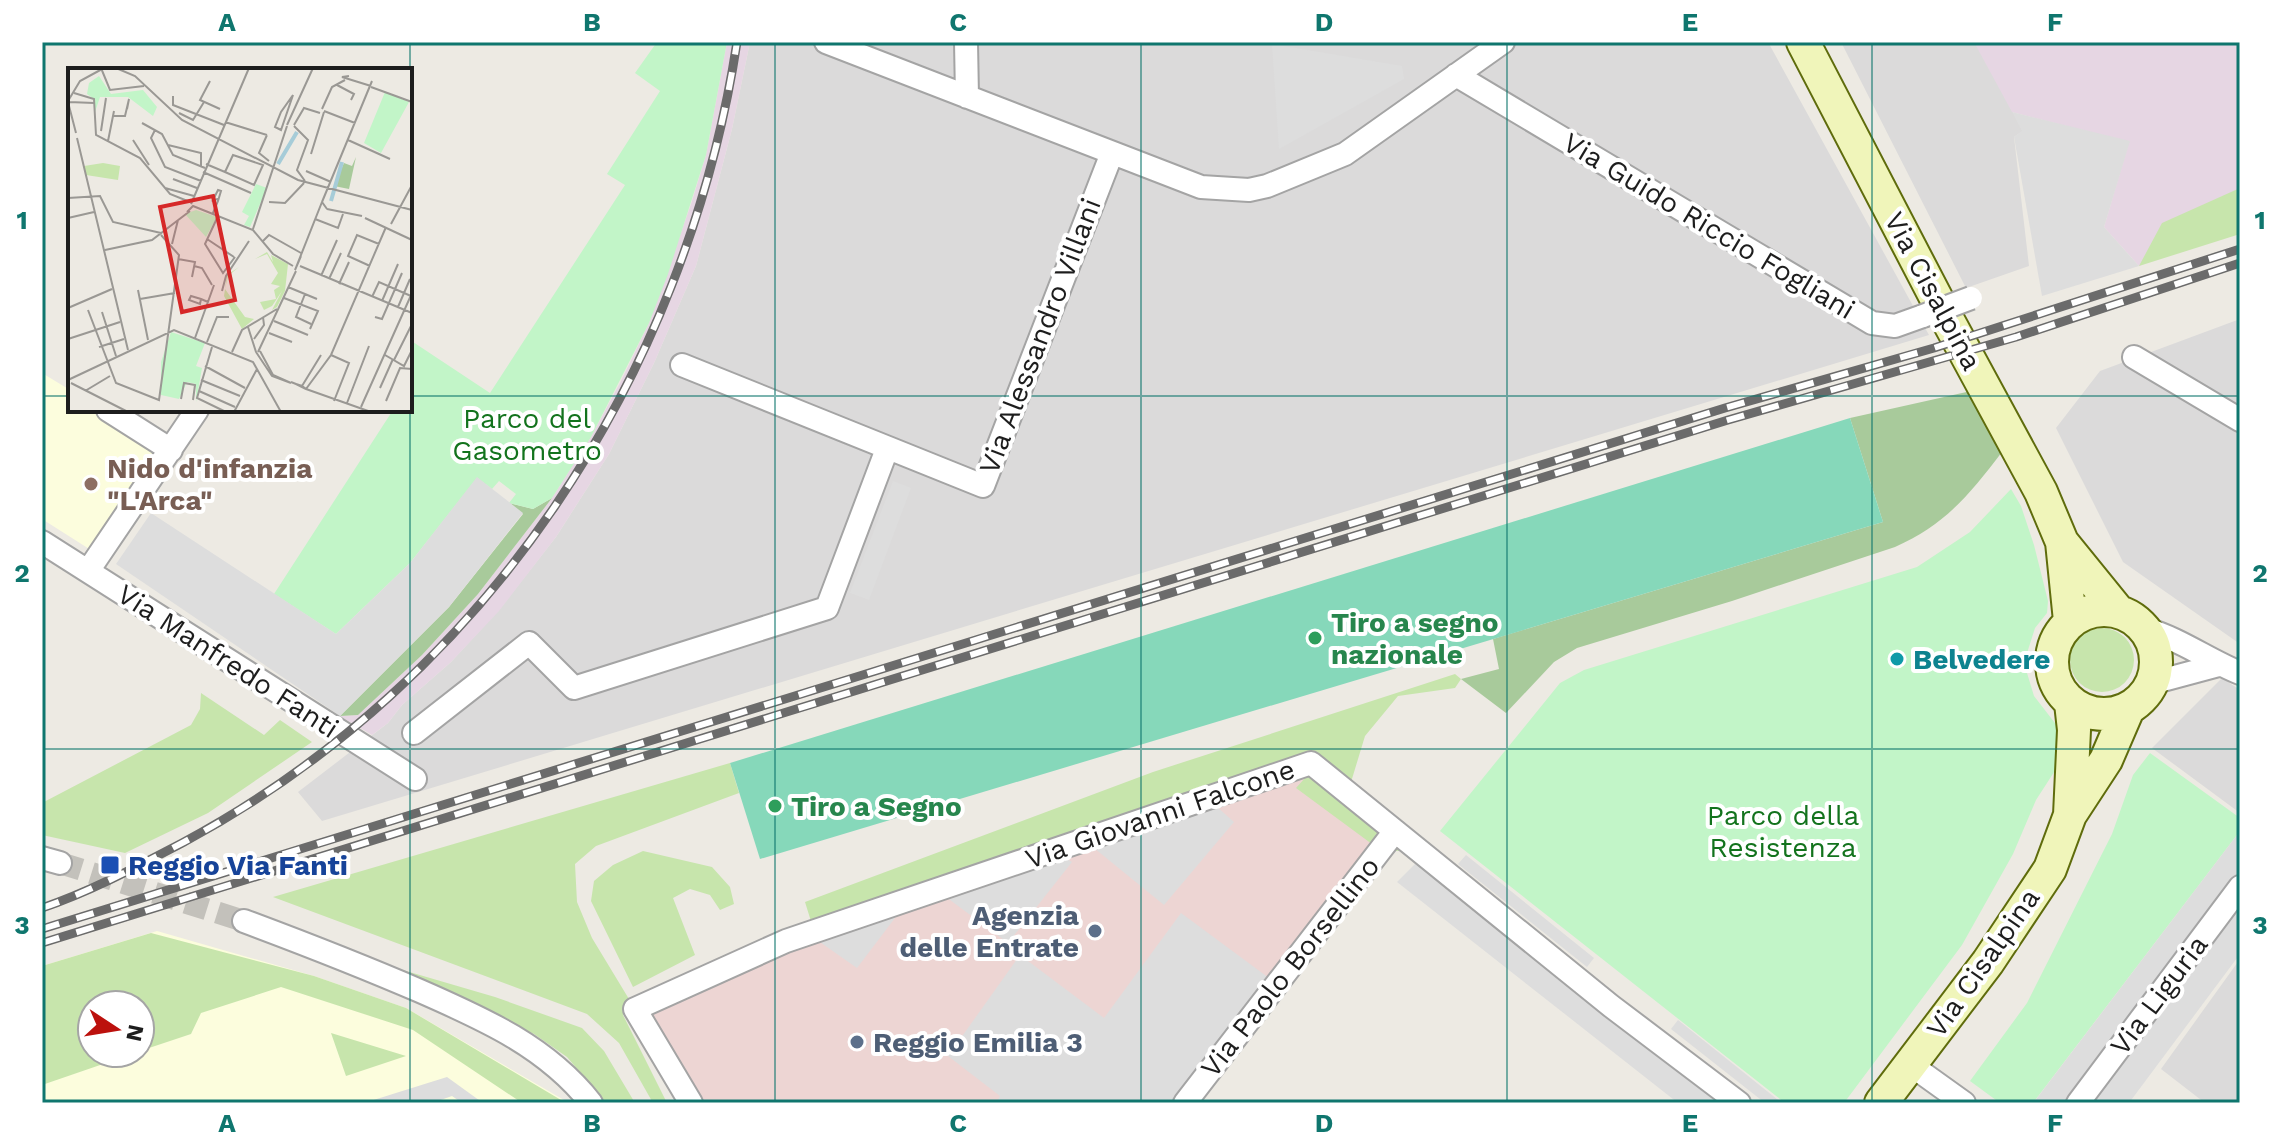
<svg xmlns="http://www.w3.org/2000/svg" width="2282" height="1145" viewBox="0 0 2282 1145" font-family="'Work Sans',sans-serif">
	<rect width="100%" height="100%" fill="#edeae3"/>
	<path fill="#dbdada" d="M750,42h1018l161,293 -1607,486 -24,-29 90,-69 14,-18 49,-43 47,-51 58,-74 53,-83 45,-91 42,-97 36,-137z
		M1841,42h134l48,89 -9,6 15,129 -63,22z
		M2240,319v325l-117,-82 -67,-134 44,-57z
		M2222,678l18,12v123l-88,-65z
		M2240,959v144h-35l-44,-34z"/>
	<path fill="#edd5d3" d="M1316,767l79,64 -211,272h-493l-56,-94 151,-68z"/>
	<path fill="#e6d6e3" d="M727,42h23l-18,87 -36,137 -42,97 -45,91 -53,83 -57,74 -48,51 -49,43 -14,18 -16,12 -32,-19 18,-1 64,-60 56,-61 74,-96 39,-61 30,-56 28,-58 42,-119 15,-49z
		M1974,42h266v186l-101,38 -35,-39 25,-85 -117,-30z"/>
	<path fill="#fcfddd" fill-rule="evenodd" d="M42,373l28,17v20h32l63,39 -71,103 -52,-33z
		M157,931l157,45 92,32 158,92 1,3h-523v-137zM92,1005h48v48h-48z"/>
	<path fill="#c7e5ac" d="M2240,188v46l-101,32 23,-43z
		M2070 660a32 32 0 1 1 64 0a32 32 0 1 1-64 0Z
		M1455,674l6,5 -6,9 -57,8 -33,40 -17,56 72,60 -40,-2 -84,-62 19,-21 -501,164 -9,-29 348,-130z
		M201,693l63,42 16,-15 32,22 -104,71 -83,40 -83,-18v-32l149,-78 9,-16z
		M730,763l9,30 -143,53 -21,18 2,38 15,36 43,71 -12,6 44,88h-14l-34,-60 -32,-29 -314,-117z
		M643,851l69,16 18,20 4,17 -14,6 -10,-15 -20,-6 -17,9 22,57 -62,32 -42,-86 3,-20 19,-16z
		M151,933l163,43 92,32 160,95h-44l-109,-73 -132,-43 -80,26 -10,21 -51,17v-46h-48v48h43l-93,32v-119z
		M389,966l106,31 87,31 22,23 31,52h-29l-39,-46 -33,-23z
		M331,1033l75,23 -60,20z"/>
	<path fill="#a8ca9b" d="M1971,391l31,61c-32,42 -57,73 -107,95l-163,54 -155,47 -23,14 -48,51 -45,-34 38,-10 -6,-30 390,-117 -33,-104z
		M552,498l-74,96 -56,61 -64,60 -18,1 109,-109 74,-93 -14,-11 24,6z"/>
	<path fill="#c2f5c8" d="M657,42h70l-21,113 -38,119 -19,49 -58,114 -39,61 -19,11 -24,-6 7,-9 -17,-13 -7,8 -15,-11 -67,85 -74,71 -62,-40 119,-184h17v-70l80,53 135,-208 -18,-11 53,-83 -25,-18z
		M2011,489l10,17 13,39 14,56 -1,12 -12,15 -7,22 -1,23 7,23 24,31 3,14 -3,25 -22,34 -23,54 -51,91 -118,158h-59l-345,-272 120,-148 24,-13 333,-103 53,-35z
		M2150,753l90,65v13l-207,272h-33l-30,-22 57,-78 85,-169 21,-59z"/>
	<path fill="#86d8ba" d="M1850,418l33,104 -1123,337 -30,-96z"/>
	<path fill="#ddd" d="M1272,44l130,22 2,13 -125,70z
		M2012,112l118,29 -26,86 35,39 -97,30 -28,-159 8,-6z
		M477,477l46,36 -74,94 -109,109 -224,-152 35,-51 185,121 74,-71z
		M893,481l18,7 -42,112 -19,-7z
		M1216,806l18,16 -70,83 -70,-57z
		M2240,831v123l-111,149 -95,-1z
		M1466,855l128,103 -7,9 -129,-103z
		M1064,857l8,5 -64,81 -62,-46z
		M1419,860l306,243h-47l-281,-221z
		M1181,913l96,71 -93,119h-188l4,-7 -52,-40 72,-101 84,63z
		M898,914l-41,54 -40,-28z
		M1678,1020l104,83h-17l-94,-74z
		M447,1077l36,26h-21l-10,-7 -20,7h-68z"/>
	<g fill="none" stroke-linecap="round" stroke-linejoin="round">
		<path stroke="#c3c1bb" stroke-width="22" stroke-dasharray="22 11" stroke-linecap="butt" d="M60,863l184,58"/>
		<g stroke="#a4a4a4" stroke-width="26">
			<path id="street" d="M826,42l375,145 48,3 18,-4 78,-32 158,-112
				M966,42l1,55
				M1456,75l416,248 23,3 28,-10
				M2134,357l106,63
				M682,365l301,121 129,-333
				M108,410l63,40
				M42,542l373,237
				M88,571l109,-161
				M2146,629c34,10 62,31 94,44
				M2152,683l67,-18
				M414,733l115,-90 45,45 253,-80 60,-159
				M42,858l18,5
				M244,921c59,22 118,45 176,70 64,28 127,56 171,112
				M1911,1065l53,38
				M691,1103l-56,-94 151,-68 525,-178 300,243 128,97
				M1185,1103l210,-272
				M2078,1103l162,-216"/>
		</g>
		<g stroke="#5f6c0c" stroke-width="36">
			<path id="secondary" d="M1803,42l142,273 96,177 21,50 8,79
				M2062,542l56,69
				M2052 662a52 52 0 1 1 104 0a52 52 0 1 1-104 0Z
				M2070,815l4,-85 -3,-27
				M1881,1103l107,-141 62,-93 20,-54 36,-55 22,-51"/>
		</g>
		<use href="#street" stroke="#fff" stroke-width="22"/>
		<use href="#secondary" stroke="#f0f5ba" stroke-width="32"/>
		<g stroke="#6b6b6b" stroke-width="9">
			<path id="rail" d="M42,908c50,-17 96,-42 142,-66 301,-162 502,-464 553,-800
				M42,929l1683,-521 209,-60 306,-99
				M42,943l1686,-523 288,-83 224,-74"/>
		</g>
		<use href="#rail" stroke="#fff" stroke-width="6" stroke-dasharray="18" stroke-linecap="butt"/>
		<g stroke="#a4a4a4" stroke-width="26" stroke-linecap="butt">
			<path id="street-bridge" d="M1923,316l48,-18"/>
		</g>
		<use href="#street-bridge" stroke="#fff" stroke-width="22"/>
	</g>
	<path fill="none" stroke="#0f766e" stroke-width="2" stroke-opacity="0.55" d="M410,42v28M775,42v1061M1141,42v1061M1507,42v1061M1872,42v1061M42,396h28M410,396h1830M410,410v693M42,749h2198"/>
	<circle fill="#8d6e63" stroke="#fff" stroke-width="3" cx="91" cy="484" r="8"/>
	<g fill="#2e9e5b" stroke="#fff" stroke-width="3">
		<circle cx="1315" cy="638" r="8"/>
		<circle cx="775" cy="806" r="8"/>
	</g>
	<circle fill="#0f9aa8" stroke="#fff" stroke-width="3" cx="1897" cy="659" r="8"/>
	<rect fill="#1a4fb4" stroke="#fff" stroke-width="3" x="100" y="855" width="20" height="20" rx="4"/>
	<g fill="#5c6f8a" stroke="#fff" stroke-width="3">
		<circle cx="1095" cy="931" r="8"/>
		<circle cx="857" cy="1042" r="8"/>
	</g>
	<g text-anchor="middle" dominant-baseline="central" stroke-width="8" stroke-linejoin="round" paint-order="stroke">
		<g font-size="28" fill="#1d1d1d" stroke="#fff">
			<text transform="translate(1709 226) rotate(31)">Via Guido Riccio Fogliani</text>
			<text transform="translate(1933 291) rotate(62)">Via Cisalpina</text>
			<text transform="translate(1040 336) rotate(-69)">Via Alessandro Villani</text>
			<text transform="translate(228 661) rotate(33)">Via Manfredo Fanti</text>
			<text transform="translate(1160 814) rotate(-19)">Via Giovanni Falcone</text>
			<text transform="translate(1983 963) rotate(-55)">Via Cisalpina</text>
			<text transform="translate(1290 967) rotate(-52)">Via Paolo Borsellino</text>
			<text transform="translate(2159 995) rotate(-53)">Via Liguria</text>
		</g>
		<g font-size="28" fill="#13731d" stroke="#fff">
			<text x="527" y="418">Parco del<tspan x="527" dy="32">Gasometro</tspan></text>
			<text x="1783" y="815">Parco della<tspan x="1783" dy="32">Resistenza</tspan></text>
		</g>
		<g font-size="28" font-weight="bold" fill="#785e54" stroke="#fff" text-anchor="start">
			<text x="107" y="468">Nido d'infanzia<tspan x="107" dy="32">"L'Arca"</tspan></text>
		</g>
		<g font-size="28" font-weight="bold" fill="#27864d" stroke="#fff" text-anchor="start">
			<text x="1331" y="622">Tiro a segno<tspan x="1331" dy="32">nazionale</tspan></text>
			<text x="791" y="806">Tiro a Segno</text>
		</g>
		<g font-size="28" font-weight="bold" fill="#0d838f" stroke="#fff" text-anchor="start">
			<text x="1913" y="659">Belvedere</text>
		</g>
		<g font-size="28" font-weight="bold" fill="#164399" stroke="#fff" text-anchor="start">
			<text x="128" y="865">Reggio Via Fanti</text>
		</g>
		<g font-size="28" font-weight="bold" fill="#4e5e75" stroke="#fff" text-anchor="end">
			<text x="1079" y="915">Agenzia<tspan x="1079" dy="32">delle Entrate</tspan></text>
			<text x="873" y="1042" text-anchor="start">Reggio Emilia 3</text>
		</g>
	</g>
	<g transform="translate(68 68)">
		<rect width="344" height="344" fill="#edeae3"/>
		<path d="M35,95l17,3 -2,14 -32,-5 -2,-9zM199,184l6,10 -2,-7 17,9 -3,27 -8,16 -5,3 10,-19 -10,15 -8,4 -4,-8 16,-3 -2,-9 6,-4 -9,-2 7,-11 -11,-19 -12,5zM171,199l-11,9 -3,13 20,28 9,2 -12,10 -18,-33 3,-21z" fill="#c7e5ac"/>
		<path d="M288,89l-7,32 -15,-3 10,-23 8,3z" fill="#a8ca9b"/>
		<path d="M31,8l12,18 32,-4 14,17 -4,9 -25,-19h-28l-5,15 -1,-13 -7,-5 2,-11zM317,24l24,10 -28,51 -17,-10zM188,116l11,4 -17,39 -6,-2 5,-9 -7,-4zM128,142l21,7 -11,20 -21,-23zM103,264l34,11 -9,23 6,2 -6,34v-18l-9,-2 -8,17 -18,-4v-33z" fill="#c2f5c8"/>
		<path fill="none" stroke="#a6ccd8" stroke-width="4" d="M210,96l19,-32M263,133l11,-39"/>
		<path fill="none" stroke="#9a9894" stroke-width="2" d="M33,0l9,22 34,-4M48,0l19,8 47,44 116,60 114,30M281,8l-7,1 29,9M142,13l-10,19 20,9M269,17l17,9 -3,6M303,19l41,15M6,25l20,6 2,36 44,23 30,36 20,8M225,27l-12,35 -6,-3 6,-15zM105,28v9l51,20M0,33l12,-20 24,-13M0,34l8,31M1,34l25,1M254,41l10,-22 13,-7M256,43l31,12M111,45l14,7 11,-18M45,48h12l4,-17 -2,10M157,54l42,13M74,55l20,11 11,21 32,13M219,57l26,-57M226,57l10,-17 16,5M226,58l14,14 -11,30 8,11M87,62l-4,8 14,29 36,14M33,63l5,-33M199,67l-8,18 10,8M9,70l51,212M65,72l16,25M280,72l42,19M40,73l6,-30M100,77l33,8v13M243,86l13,-42M138,96l19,8 29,13 9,-20 -30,-10 -8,17M238,103l25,11M135,104l48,21M105,111l24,9M97,120l29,8M0,130l32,-2 13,26 48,11M201,134l16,1 19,-20M254,134l50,-121M123,136l58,-136M259,141l35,7M119,144l6,-6 60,24 20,24 20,12M145,145l5,-12 3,-10 -3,-1 -5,10 5,-1M150,148l-13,28 18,29 12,-16M0,150l26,-6M297,150l47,22M247,151l23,9 5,-14M323,156l21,-39M185,161l34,-103M139,171l27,18M195,173l6,-6 32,18M104,176l6,-24M37,182l47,-10 38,-29M233,188l-6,14 27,-68 5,7M110,191l17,3 -3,15M126,198l8,2 10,17M232,198l112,47M302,198l-22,-10 9,-21 22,9M253,208l16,-36M261,211l12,-26M271,216l10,-22M220,219l29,12M70,222l10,50M154,223l4,-15 23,-35M237,226l-9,23 15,7M304,229l7,-15 32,14M216,230l34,13 -8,18M72,231l35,-6M133,231l-1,5 -11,-4 2,-4 10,3 7,3M314,233l16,-37M330,239l12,-28M0,240l44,-19M20,242l28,73 43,17 20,-145 -18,-20M34,244l14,44M307,249l7,2 20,-46M206,253l34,14M180,259l8,25M201,265l23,9M127,270l19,-53M0,271l52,-17M186,271l10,-14 -1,-8M139,274l10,-25h12M31,279l25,-8M144,279l-15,51 29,14M164,284l10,-22 35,-21M188,284l16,24 19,7 -18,-8 -13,-24M190,284l38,-81M263,287l18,8 -15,38M317,287l19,11 8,-16M326,292l18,-36M137,298l40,22M0,312l106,-50 79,32 28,50M133,312l39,16M223,314l5,2 6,2 4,3 -10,-5M3,315l57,29M234,318l19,-31M312,320l13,-29M238,321l25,-34 55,-128M238,321l65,23M17,323l25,-15M131,323l36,16M113,331l3,-16 11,2 -2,15M318,333l14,-33 12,1M279,335l22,-57M293,339l51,-114M166,344l23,-43"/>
		<path fill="#d62828" fill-opacity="0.15" stroke="#d62828" stroke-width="4" d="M145,128l22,104 -53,12 -22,-105z"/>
		<rect width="344" height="344" fill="none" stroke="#1d1d1d" stroke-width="4"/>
	</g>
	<rect width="2282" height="1145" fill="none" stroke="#ffffff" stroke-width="88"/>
	<g transform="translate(116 1029) rotate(102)"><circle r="38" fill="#ffffff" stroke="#a5a5a5" stroke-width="2"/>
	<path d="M0-6L14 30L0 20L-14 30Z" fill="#bc110d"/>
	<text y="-12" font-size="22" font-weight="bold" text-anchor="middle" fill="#1d1d1d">N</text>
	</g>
	<rect x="44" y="44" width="2194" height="1057" fill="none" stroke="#0f766e" stroke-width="3"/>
	<g font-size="26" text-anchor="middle" font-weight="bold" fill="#0f766e">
		<text x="227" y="31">A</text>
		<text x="592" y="31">B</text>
		<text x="958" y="31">C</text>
		<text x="1324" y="31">D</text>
		<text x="1690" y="31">E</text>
		<text x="2055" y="31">F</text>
		<text x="22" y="229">1</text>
		<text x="2260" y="229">1</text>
		<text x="22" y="582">2</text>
		<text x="2260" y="582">2</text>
		<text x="22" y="934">3</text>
		<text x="2260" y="934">3</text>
		<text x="227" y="1132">A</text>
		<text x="592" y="1132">B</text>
		<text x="958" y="1132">C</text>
		<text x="1324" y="1132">D</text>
		<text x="1690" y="1132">E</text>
		<text x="2055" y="1132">F</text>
	</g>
</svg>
